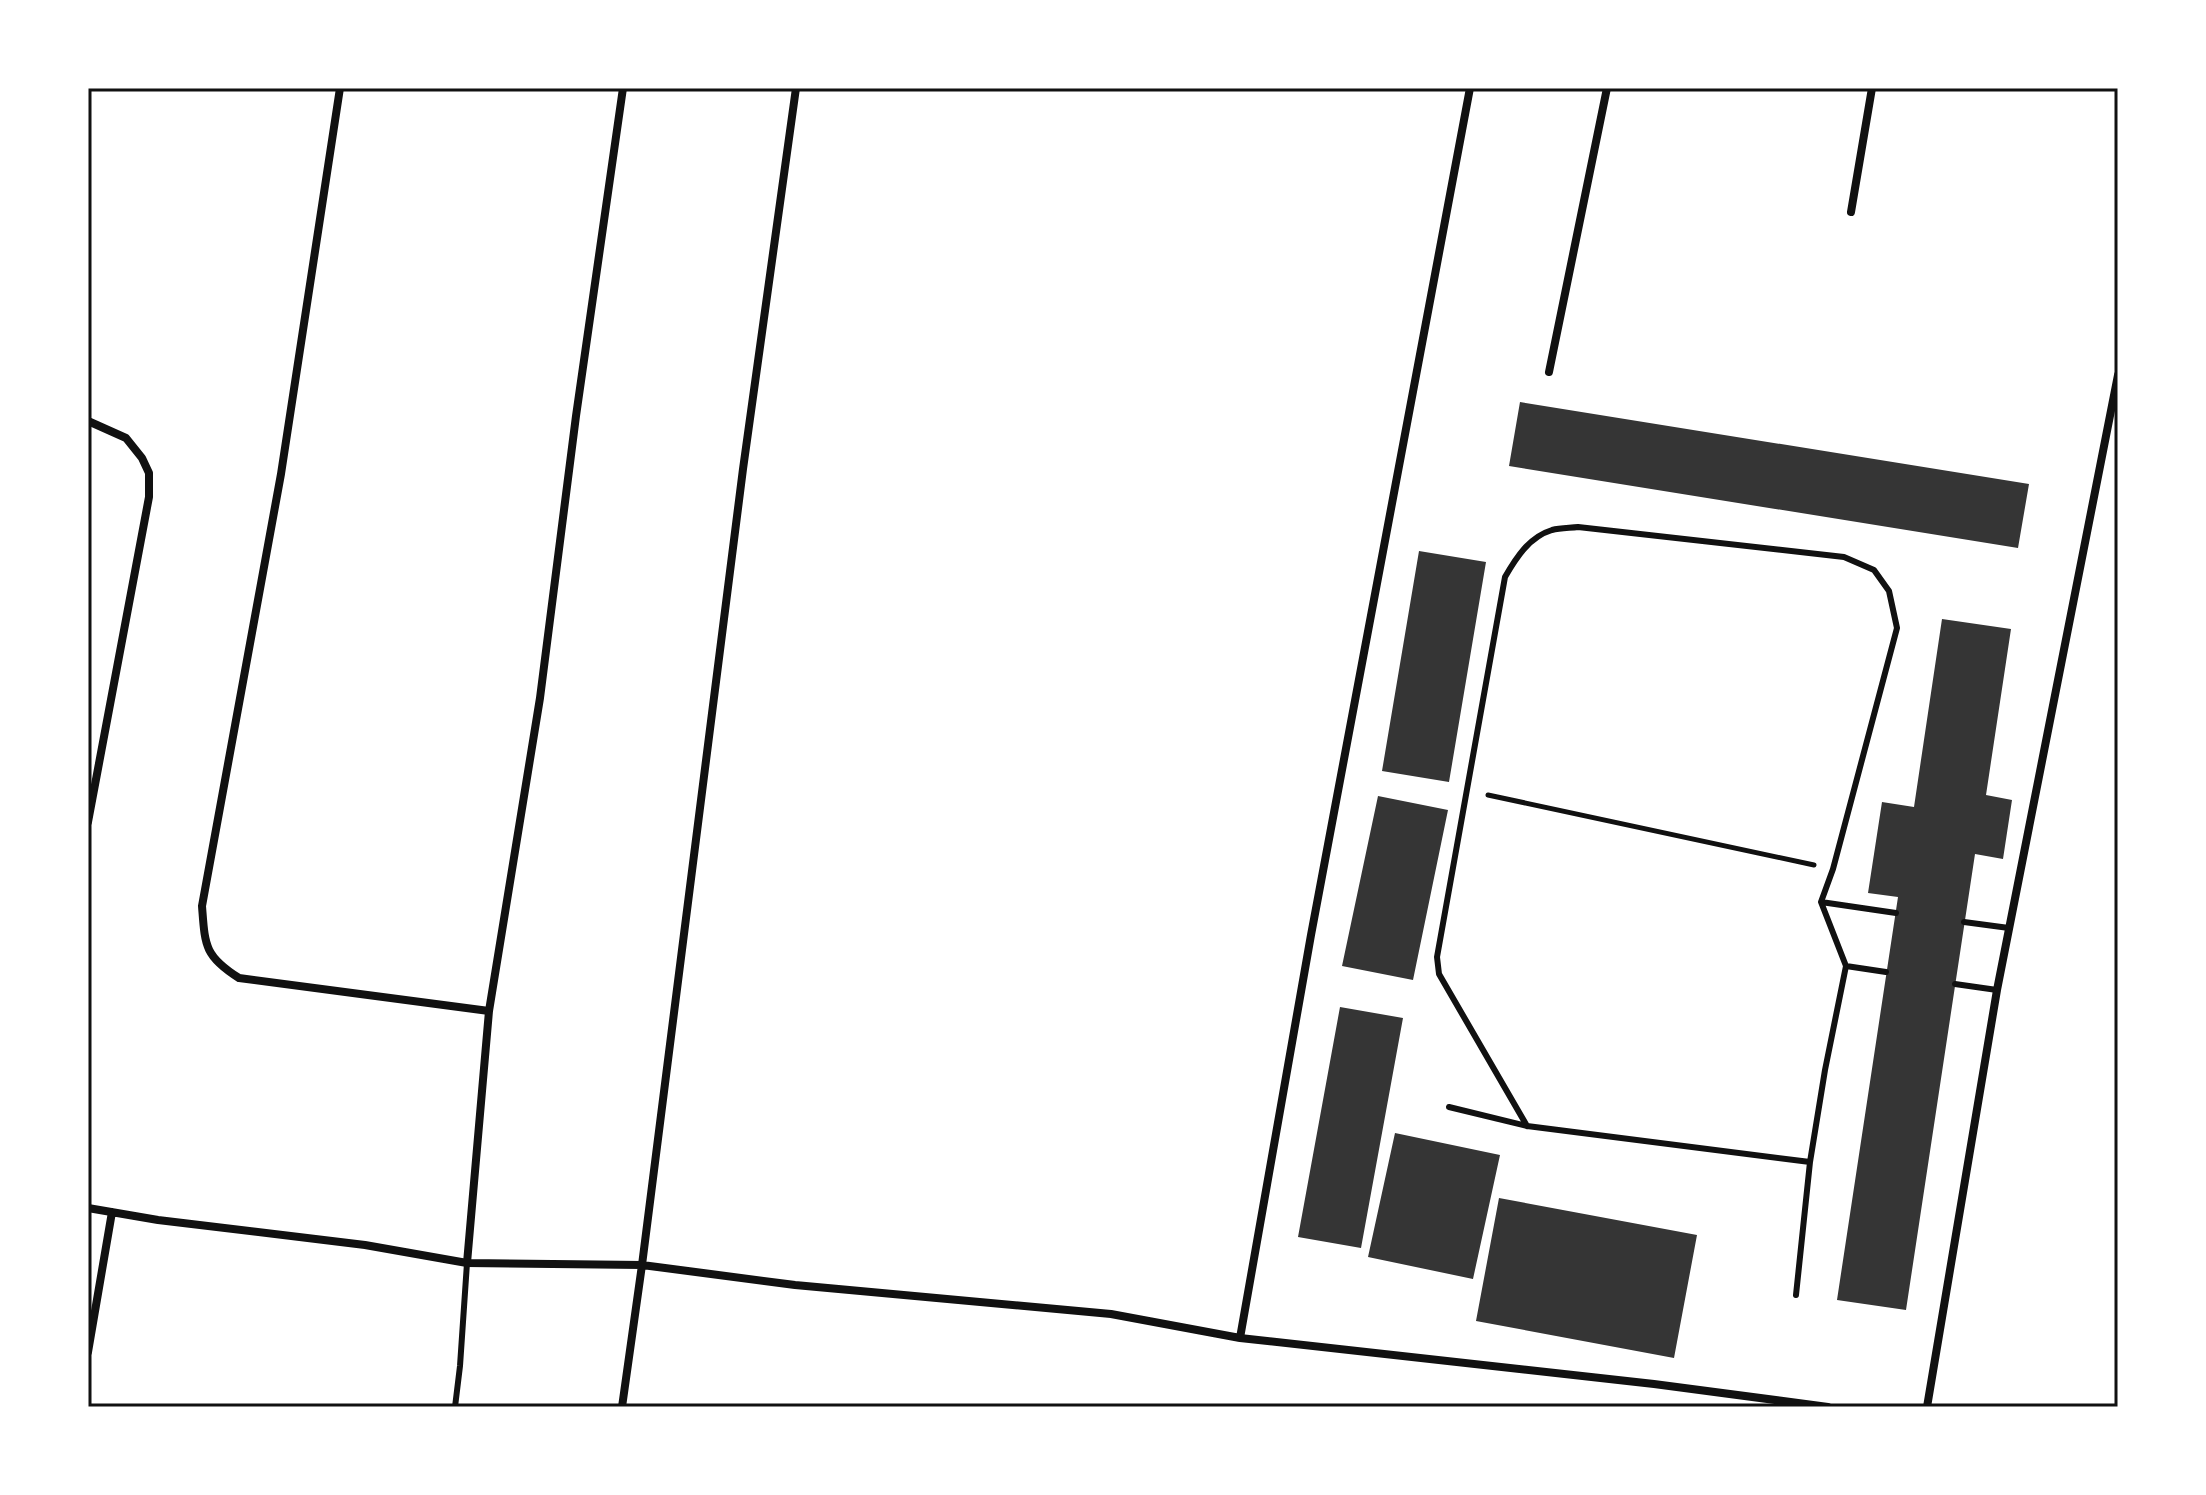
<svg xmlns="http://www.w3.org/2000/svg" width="2206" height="1495" viewBox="0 0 2206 1495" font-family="Ubuntu,sans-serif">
	<rect width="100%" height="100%" fill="#fff"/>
	<path fill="#353535" d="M1520,402l509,82 -11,64 -509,-82z
		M1419,551l67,11 -37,220 -67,-11z
		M1942,619l69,10 -25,166 26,5 -9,59 -28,-5 -69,456 -69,-10 61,-403 -30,-4 14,-91 32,5z
		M1378,796l70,14 -35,170 -71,-14z
		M1340,1007l63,11 -42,230 -63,-11z
		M1395,1133l105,22 -27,124 -105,-22z
		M1499,1198l198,37 -23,123 -198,-37z"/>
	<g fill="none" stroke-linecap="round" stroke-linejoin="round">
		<path stroke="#111" stroke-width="5" d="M1488,795l326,70"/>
		<path stroke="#111" stroke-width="6" d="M1821,902l75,11
			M1964,922l45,6
			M1846,966l40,6
			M1955,984l42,6
			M1449,1107l78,19 283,36
			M1527,1126l-88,-152 -2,-17 68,-380c11,-19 24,-40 47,-47 8,-2 18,-2 26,-3l266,30 30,13 15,21 8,37 -64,241 -12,33 25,64 -21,104 -15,92 -14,133
			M455,1407l5,-41 7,-103"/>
		<path stroke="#111" stroke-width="8" d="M340,88l-59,386 -79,432c3,39 2,50 37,72l250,33
			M1851,212l21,-124
			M1549,372l58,-284
			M88,421l38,17 16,20 7,15v24l-61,325
			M88,1208l70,12 207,25 102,18 175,2 153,20 316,29 129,24 414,46 174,23
			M467,1263l22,-252 51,-313 36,-282 47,-328
			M1240,1338l71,-403 159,-847
			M88,1352l24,-140
			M622,1407l20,-142 101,-796 53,-381
			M1927,1407l70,-417 121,-615"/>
	</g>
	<rect width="2206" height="1495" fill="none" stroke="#ffffff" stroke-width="180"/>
	<rect x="90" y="90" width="2026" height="1315" fill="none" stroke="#111" stroke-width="3"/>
</svg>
